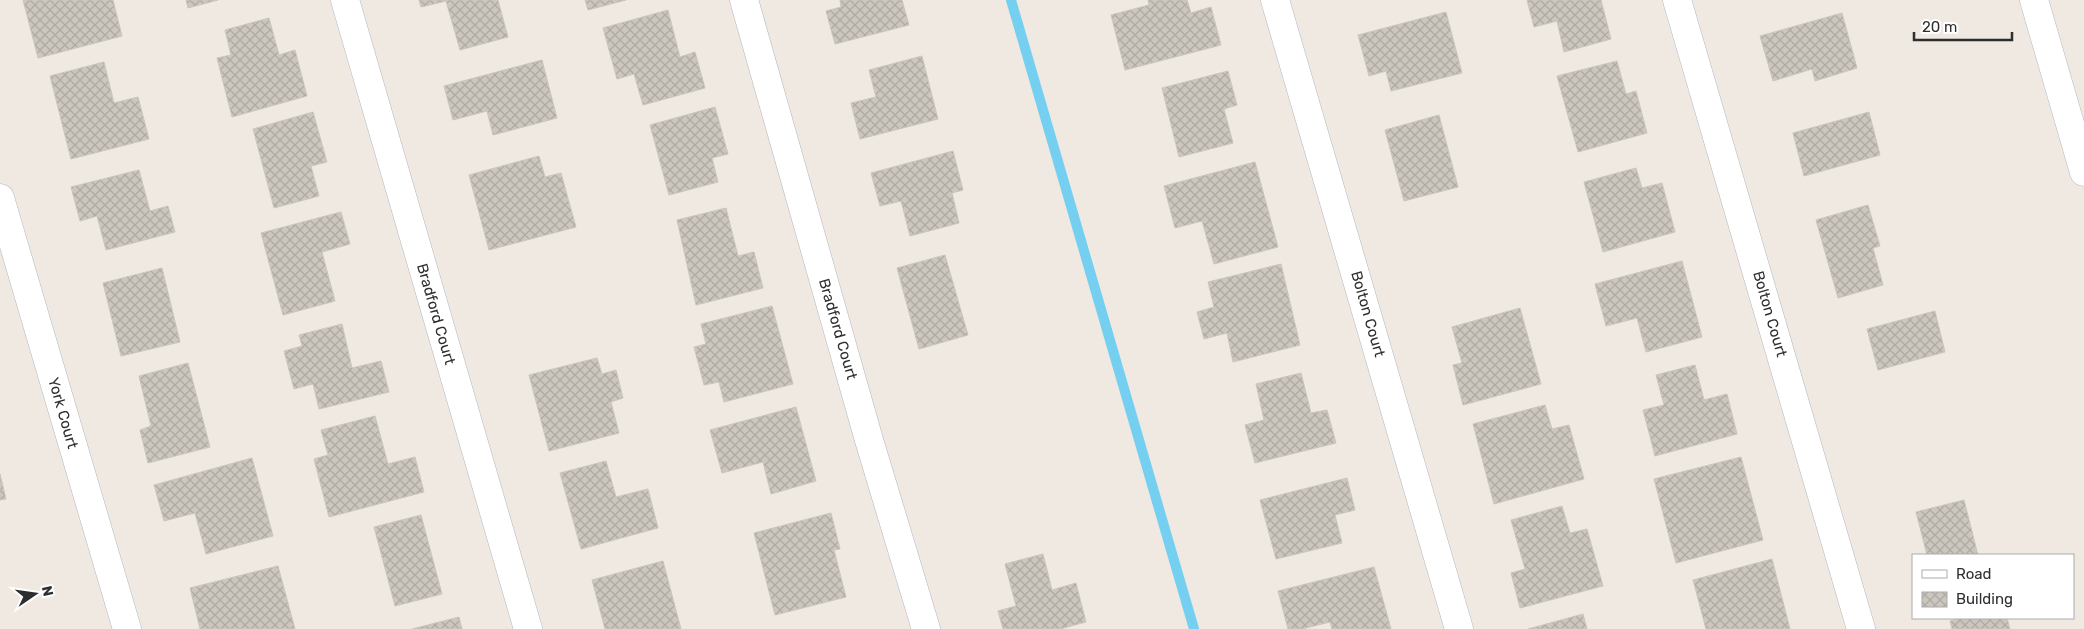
<svg xmlns="http://www.w3.org/2000/svg" width="2084" height="629" viewBox="0 0 2084 629" font-family="Rubik,sans-serif">
	<defs>
		<pattern id="building-cross-hatch" width="8" height="8" patternUnits="userSpaceOnUse" patternTransform="scale(1.25)"><rect width="8" height="8" fill="#cbc7bf"/><path d="M0 0l8 8M0 8l8-8" fill="none" stroke="#afaba4"/></pattern>
	</defs>
	<rect width="100%" height="100%" fill="#efe9e1"/>
	<g fill="none" stroke-linecap="round" stroke-linejoin="round">
		<path stroke="#75cff0" stroke-width="10" d="M1011,0l183,629"/>
	</g>
	<path fill="url(#building-cross-hatch)" stroke="#cbc5ba" d="M23,0h90l9,36 -84,22z
		M186,0h32l-30,8z
		M419,0h79l10,37 -48,13 -14,-49 -25,6z
		M585,0h41l-38,10z
		M840,0h62l7,25 -74,19 -9,-33 15,-4z
		M1148,0h39l4,13 20,-6 10,38 -96,25 -14,-55 38,-10z
		M1527,0h74l10,39 -47,13 -7,-31 -23,6z
		M668,10l12,47 15,-5 10,36 -62,17 -9,-31 -17,5 -14,-51z
		M1446,12l16,61 -71,18 -5,-20 -17,5 -11,-41z
		M1842,13l15,55 -42,13 -3,-12 -39,12 -13,-45z
		M269,18l10,37 16,-5 12,46 -75,21 -15,-59 14,-3 -6,-25z
		M922,56l16,63 -78,20 -9,-36 25,-6 -7,-27z
		M542,60l15,58 -64,17 -6,-24 -34,9 -9,-34z
		M1617,61l9,33 10,-3 11,42 -69,19 -21,-76z
		M104,62l10,41 24,-6 11,42 -78,20 -21,-83z
		M1228,71l9,34 -13,4 9,34 -54,14 -17,-69z
		M715,107l13,47 -16,4 6,24 -49,13 -19,-70z
		M313,112l14,50 -16,4 8,30 -45,12 -21,-79z
		M1869,112l11,43 -76,21 -11,-43z
		M1439,115l19,72 -54,14 -19,-71z
		M953,151l10,39 -11,3 7,30 -49,13 -9,-35 -21,5 -9,-33z
		M539,156l6,21 16,-4 15,54 -87,23 -20,-75z
		M1255,162l23,85 -64,17 -12,-43 -27,7 -11,-42z
		M1636,168l6,20 20,-5 13,49 -72,20 -19,-70z
		M139,170l11,41 18,-5 7,26 -69,18 -9,-34 -17,5 -9,-34z
		M1868,205l12,41 -7,2 10,37 -45,13 -22,-78z
		M726,208l12,48 16,-4 9,36 -67,17 -19,-85z
		M341,212l9,32 -28,8 13,49 -52,14 -22,-82z
		M945,255l23,80 -49,14 -22,-81z
		M1682,261l20,76 -56,15 -9,-34 -31,8 -11,-42z
		M1281,264l19,81 -67,17 -6,-29 -23,6 -7,-27 17,-5 -6,-25z
		M162,268l18,74 -59,14 -18,-73z
		M772,306l21,78 -69,18 -5,-20 -15,3 -10,-38 12,-3 -5,-20z
		M1520,308l21,76 -78,21 -10,-40 9,-2 -10,-36z
		M1935,311l10,41 -67,18 -11,-41z
		M342,324l10,44 29,-7 8,31 -70,17 -6,-25 -19,5 -10,-38 18,-5 -3,-11z
		M597,358l5,16 14,-4 7,28 -12,4 8,31 -70,18 -20,-76z
		M188,363l22,84 -62,16 -8,-33 11,-4 -12,-50z
		M1695,365l9,35 23,-6 10,40 -82,22 -12,-46 21,-5 -8,-30z
		M1301,373l10,40 16,-3 9,33 -81,20 -10,-38 19,-5 -8,-36z
		M1545,405l7,24 17,-4 15,54 -90,25 -21,-80z
		M796,407l20,74 -45,13 -8,-32 -41,11 -12,-43z
		M375,416l13,48 27,-7 9,35 -95,25 -15,-58 14,-4 -7,-25z
		M1741,457l22,83 -87,23 -22,-84z
		M252,458l21,78 -67,18 -11,-41 -31,8 -10,-36z
		M606,461l10,36 32,-8 10,39 -77,21 -21,-76z
		M0,474l6,25 -6,1z
		M1347,478l8,32 -20,5 7,28 -66,16 -16,-59z
		M1964,500l14,55h-51l-11,-43z
		M1562,506l8,27 17,-4 16,57 -83,22 -9,-35 14,-4 -14,-49z
		M831,513l9,36 -6,1 12,47 -71,18 -21,-82z
		M421,515l21,79 -47,12 -21,-79z
		M1043,554l9,36 24,-7 10,39 -26,7h-57l-5,-18 18,-5 -11,-42z
		M1772,559l18,70h-84l-13,-49z
		M663,561l18,68h-76l-13,-49z
		M278,566l17,63h-95l-10,-41z
		M1374,567l17,62h-59l-2,-7 -28,7h-14l-10,-38z
		M1583,614l4,15h-59z
		M459,617l3,12h-50z
		M1963,618h44l3,11h-58l-2,-8z"/>
	<g fill="none" stroke-linecap="round" stroke-linejoin="round">
		<g stroke="#b4b7c1" stroke-width="29">
			<path id="street" d="M345,0l183,629
				M744,0l125,440 57,189
				M1275,0l184,629
				M1677,0l184,629
				M2034,0l50,172
				M0,198l127,431"/>
		</g>
		<use href="#street" stroke="#fff" stroke-width="28"/>
	</g>
	<g text-anchor="middle" dominant-baseline="central" stroke-width="4" stroke-linejoin="round" paint-order="stroke">
		<g font-size="15" fill="#2e2e2e" stroke="#fff">
			<text transform="translate(436 314) rotate(74)">Bradford Court</text>
			<text transform="translate(1368 314) rotate(74)">Bolton Court</text>
			<text transform="translate(1770 314) rotate(74)">Bolton Court</text>
			<text transform="translate(838 329) rotate(74)">Bradford Court</text>
			<text transform="translate(63 413) rotate(74)">York Court</text>
		</g>
	</g>
	<rect x="1912" y="554" width="162" height="65" fill="#ffffff" stroke="#ababab"/>
	<rect x="1922" y="570" width="25" height="8" fill="#ffffff" stroke="#ababab"/>
	<text x="1956" y="579" font-size="15" fill="#2e2e2e">Road</text>
	<rect x="1922" y="592" width="25" height="15" fill="url(#building-cross-hatch)" stroke="#ababab"/>
	<text x="1956" y="604" font-size="15" fill="#2e2e2e">Building</text>
	<g transform="translate(35 594) rotate(77)" stroke="#ffffff" stroke-width="4" paint-order="stroke">
	<path d="M0-4L9 19L0 12L-9 19Z" fill="#2e2e2e"/>
	<text y="-8" font-size="14" font-weight="bold" text-anchor="middle" fill="#2e2e2e">N</text>
	</g>
	<path d="M1914 32v8h98v-8" fill="none" stroke="#2e2e2e" stroke-width="2.5"/>
	<text x="1922" y="32" font-size="15" fill="#2e2e2e" stroke="#ffffff" stroke-width="4" paint-order="stroke">20 m</text>
</svg>
